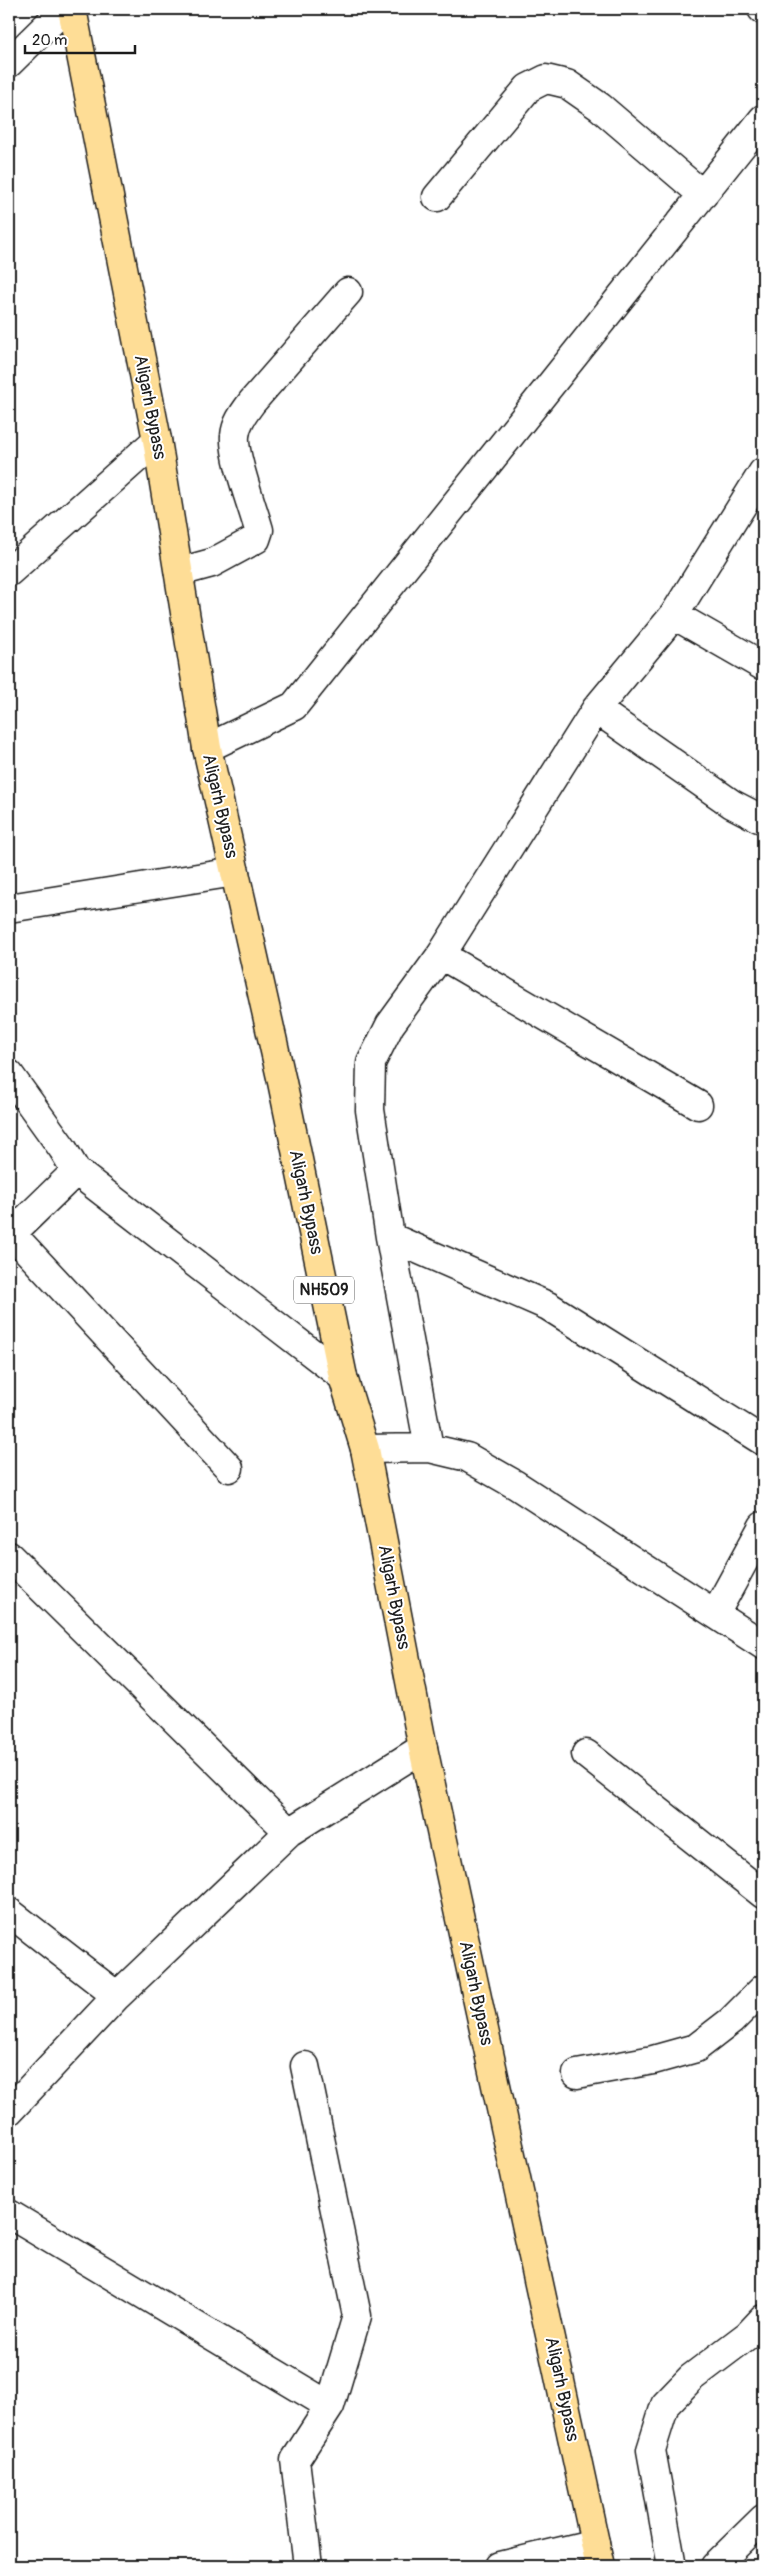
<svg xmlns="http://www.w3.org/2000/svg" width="772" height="2575" viewBox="0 0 772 2575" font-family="Pangolin,sans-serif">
	<rect width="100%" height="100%" fill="#fff"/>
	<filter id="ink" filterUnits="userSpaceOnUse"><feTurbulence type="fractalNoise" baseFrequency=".02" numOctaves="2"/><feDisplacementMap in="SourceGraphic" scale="10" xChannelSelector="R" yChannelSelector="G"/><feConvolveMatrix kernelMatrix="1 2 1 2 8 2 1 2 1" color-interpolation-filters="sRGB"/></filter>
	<g filter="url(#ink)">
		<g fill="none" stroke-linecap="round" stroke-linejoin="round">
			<g stroke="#1c1c1c" stroke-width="31">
				<path id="minor" d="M762,9l1,1
					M9,63l55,-54
					M437,197l91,-109 18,-9 21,5 33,23 103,88
					M9,572l148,-132
					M179,572l33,-9 44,-24 3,-9c-6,-22 -26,-74 -24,-94 1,-13 9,-23 17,-34l96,-110
					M674,615l89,51
					M596,709l136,95 27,14 4,-2
					M207,748l87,-42 469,-587
					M9,908l226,-36
					M441,955l257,150
					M9,1074l54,75 13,22 267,206
					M11,1233l218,235
					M9,1236l67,-65
					M390,1237l158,69 215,135
					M429,1448l-39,-211 -20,-127 1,-47 19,-38 51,-70 155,-246 78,-94 89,-143
					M365,1449l64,-1 38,9 49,28 247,160
					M9,1556l280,276
					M715,1614l48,-88
					M586,1754l177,140
					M9,1912l108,84 172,-164 134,-84
					M305,2066l52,250 -27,90 -35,54 13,106
					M577,2074l76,-14 43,-12 35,-27 32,-32
					M9,2111l108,-115
					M9,2214l321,192
					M500,2566l95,-23
					M672,2566l-21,-116 14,-45 26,-27 57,-43 15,-16
					M715,2566l48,-47"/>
			</g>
			<g stroke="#1c1c1c" stroke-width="31">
				<path id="highway" d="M72,9l85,431 50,308 75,334 61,295 22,72 58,299 177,818"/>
			</g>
			<use href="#minor" stroke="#fff" stroke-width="28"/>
			<use href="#highway" stroke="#fedd96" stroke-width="28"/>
		</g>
	</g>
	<g text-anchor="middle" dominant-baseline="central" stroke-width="4" stroke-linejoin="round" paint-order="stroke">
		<rect fill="#fff" stroke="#606060" stroke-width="1" x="294" y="1276.5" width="60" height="27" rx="4"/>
		<g font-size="16" font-weight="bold" fill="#1c1c1c">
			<text x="324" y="1290">NH509</text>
		</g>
		<g font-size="18" fill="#1c1c1c" stroke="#fff">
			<text transform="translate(150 407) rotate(79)">Aligarh Bypass</text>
			<text transform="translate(220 806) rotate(77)">Aligarh Bypass</text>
			<text transform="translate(306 1202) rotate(78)">Aligarh Bypass</text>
			<text transform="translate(394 1597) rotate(79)">Aligarh Bypass</text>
			<text transform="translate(476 1993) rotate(78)">Aligarh Bypass</text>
			<text transform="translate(562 2389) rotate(78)">Aligarh Bypass</text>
		</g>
	</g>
	<rect width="772" height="2575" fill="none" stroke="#fff" stroke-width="30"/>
	<rect x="15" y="15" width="742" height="2545" fill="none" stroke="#1c1c1c" stroke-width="2" filter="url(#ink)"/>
	<path d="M25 45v8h110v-8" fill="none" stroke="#1c1c1c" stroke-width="2.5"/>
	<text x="32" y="45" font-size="15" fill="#1c1c1c" stroke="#ffffff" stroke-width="4" paint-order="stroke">20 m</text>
</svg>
